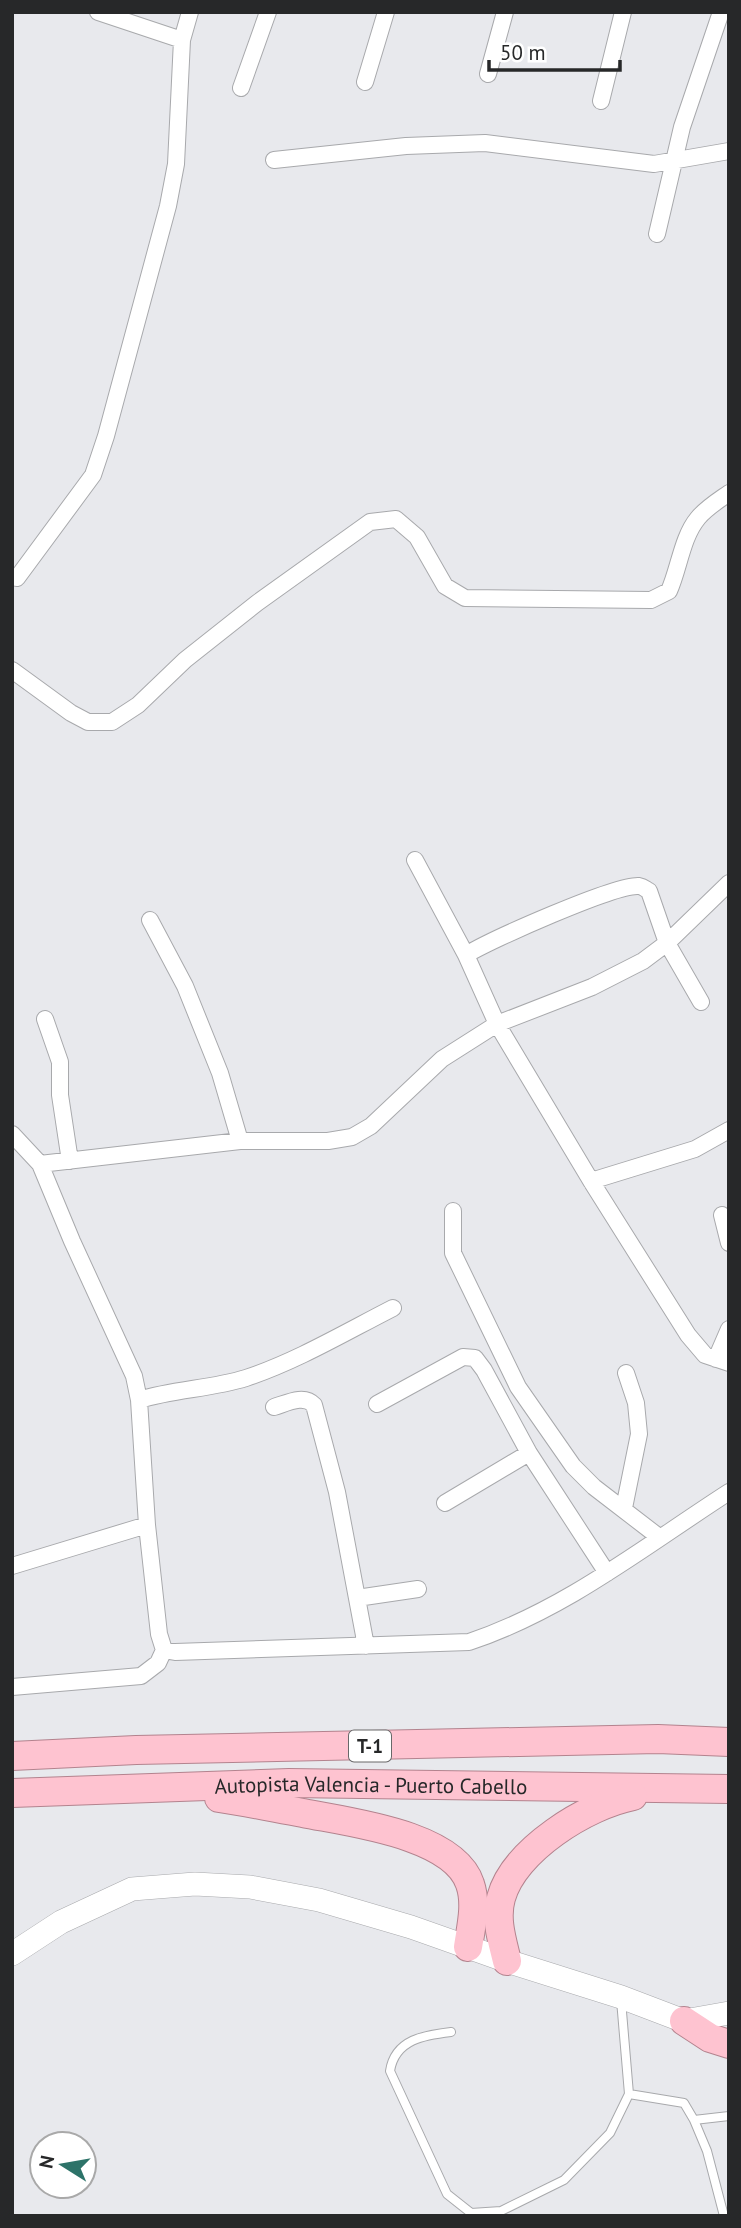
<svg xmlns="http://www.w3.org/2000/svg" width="741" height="2228" viewBox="0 0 741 2228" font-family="'PT Sans',sans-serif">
	<rect width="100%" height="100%" fill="#e8e9ed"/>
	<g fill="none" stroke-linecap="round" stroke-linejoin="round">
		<g stroke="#a8a9ac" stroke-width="10">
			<path id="service" d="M451,2032c-26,3 -56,7 -61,39l57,123 24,19 30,-2 63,-31 46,-47 19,-39 -8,-94
				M629,2094l55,9 10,17 35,-4
				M694,2120l13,31 17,65"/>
		</g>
		<g stroke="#a8a9ac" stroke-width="18">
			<path id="minor" d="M98,12l84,28
				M488,74l17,-62
				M365,82l21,-70
				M241,88l27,-76
				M601,101l22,-89
				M274,160l132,-14 79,-3 169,21 75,-13
				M657,234l25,-107 39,-115
				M17,578l76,-103 13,-39 62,-230 8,-42 6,-124 8,-28
				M12,670l59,43 17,9h24l26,-17 47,-45 72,-57 113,-81 26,-3 21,18 28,49 20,12 186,2 18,-9c10,-22 13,-54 29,-73 8,-10 21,-18 31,-25
				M415,860l51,95 31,69 94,157 97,154 17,20 24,8
				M150,920l35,66 35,87 20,68
				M701,1002l-34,-59 62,-60
				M45,1019l15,43v33l10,66
				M12,1134l28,30 32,77 62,135 5,24 8,125 12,109 5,16 11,2 294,-10c96,-32 176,-96 260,-150
				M40,1164l200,-23h88l24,-4 19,-11 71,-67 55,-35 95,-37 51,-26 24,-18 -18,-52c-4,-2 -5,-4 -10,-5 -23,-2 -149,54 -173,69
				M591,1181l104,-32 34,-19
				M453,1211v42l65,134 55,79 21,21 65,50
				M722,1215l7,28
				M716,1359l13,-30
				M139,1400c35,-11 72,-11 107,-22 51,-17 98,-45 147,-70
				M377,1404l86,-47 12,1 9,12 45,83 78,120
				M274,1407c13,-4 30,-13 40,-2l23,87 29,154
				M445,1503l84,-50
				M624,1508l15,-74 -3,-31 -10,-30
				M12,1566l135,-41
				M357,1598l61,-9
				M12,1687l129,-11 17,-13 6,-13"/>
		</g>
		<g stroke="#a8a9ac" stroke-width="24">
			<path id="secondary" d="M12,1954l49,-32 71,-33 63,-5 55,3 69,13 92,27 96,34 114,36 63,24 45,-8"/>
		</g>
		<g stroke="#b3838e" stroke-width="30">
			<g id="trunk">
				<path d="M12,1756l124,-6 522,-11 71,3"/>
				<path id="s1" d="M12,1793l277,-10 440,6"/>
				<path d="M219,1798c28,4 56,10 84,15 44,9 151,21 167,71 7,20 1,43 -2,63"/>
				<path d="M507,1961c-5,-21 -12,-42 -6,-63 13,-48 86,-93 132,-102"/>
				<path d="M684,2021l26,17 19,6"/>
			</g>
		</g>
		<use href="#service" stroke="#fff" stroke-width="8"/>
		<use href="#minor" stroke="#fff" stroke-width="16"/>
		<use href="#secondary" stroke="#fff" stroke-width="23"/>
		<use href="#trunk" stroke="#fec3d0" stroke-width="28"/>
	</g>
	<g text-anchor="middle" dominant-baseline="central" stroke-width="7" stroke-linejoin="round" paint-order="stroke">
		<rect fill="#fff" stroke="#686869" stroke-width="2" x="349" y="1730.5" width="42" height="31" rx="5"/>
		<g font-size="19" font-weight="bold" fill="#272829">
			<text x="370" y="1746">T-1</text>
		</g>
		<g font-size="21" fill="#272829" stroke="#fff">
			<text stroke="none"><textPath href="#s1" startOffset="359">Autopista Valencia - Puerto Cabello</textPath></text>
		</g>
	</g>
	<rect width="741" height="2228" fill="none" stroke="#272829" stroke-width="28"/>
	<g transform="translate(63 2165) rotate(281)"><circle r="33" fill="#ffffff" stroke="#a9a9a9" stroke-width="2"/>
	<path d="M0-5L12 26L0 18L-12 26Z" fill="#2d7369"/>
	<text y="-10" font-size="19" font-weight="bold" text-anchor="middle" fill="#272829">N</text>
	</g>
	<path d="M489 60v10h131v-10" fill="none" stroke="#272829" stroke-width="3.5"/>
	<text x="500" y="60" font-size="21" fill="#272829" stroke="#ffffff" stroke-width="5" paint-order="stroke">50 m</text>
</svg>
